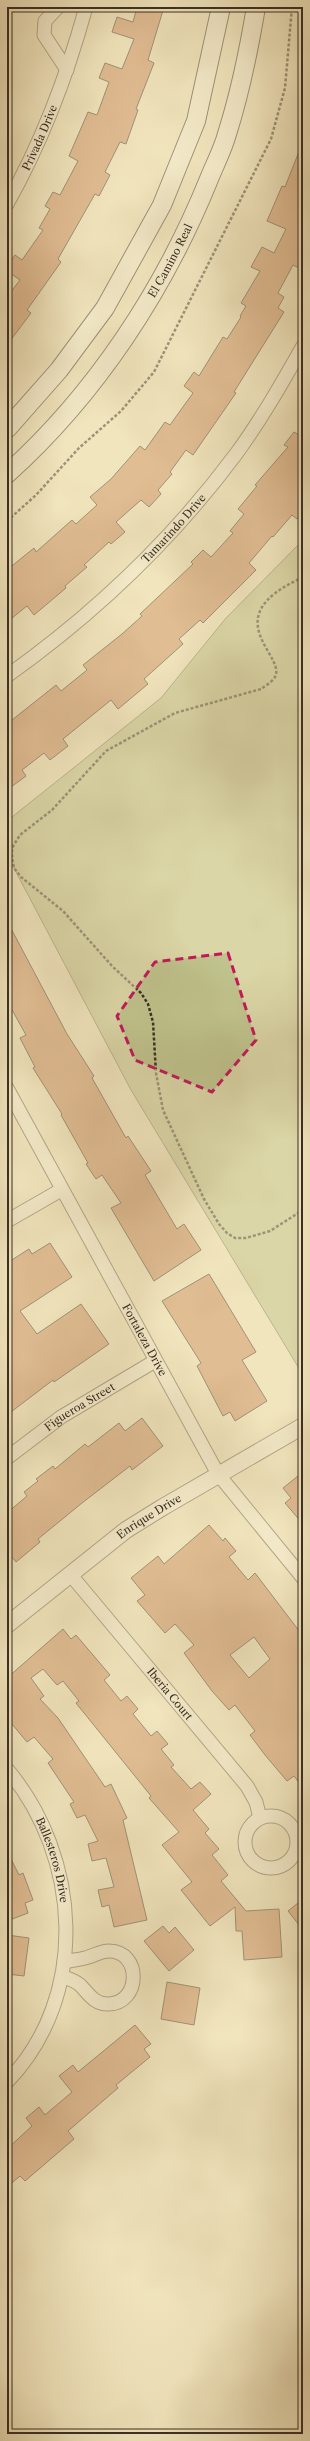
<svg xmlns="http://www.w3.org/2000/svg" width="310" height="2441" viewBox="0 0 310 2441" font-family="'Libre Caslon Text',serif">
	<rect width="100%" height="100%" fill="#f1e5bd"/>
	<filter id="stains"><feTurbulence type="fractalNoise" baseFrequency=".005" numOctaves="4"/><feColorMatrix values="0 0 0 0 .2 0 0 0 0 .09 0 0 0 0 .02 0 0 0 .5 -.17"/></filter>
	<radialGradient id="worn" r=".72"><stop offset=".6" stop-color="#630" stop-opacity="0"/><stop offset="1" stop-color="#630" stop-opacity=".3"/></radialGradient>
	<path fill="#c0c38d" stroke="#7c7958" d="M303,540v835l-172,-285 -124,-235v-34l154,-123 65,-80z"/>
	<path fill="#ce8d63" stroke="#392f24" fill-rule="evenodd" d="M137,7h27l-16,53 6,3 -18,46 2,1 -12,34 -6,-2 -15,30 5,3 -11,21 -4,-2 -37,65 3,3 -34,48 4,3 -24,32v-48l13,-17 -13,-9v-4l8,-12 7,5 21,-30 -4,-2 11,-19 -5,-3 8,-14 7,3 18,-34 -9,-5 19,-44 9,3 12,-33 -10,-4 6,-15 17,6 12,-30 -22,-7 5,-15 16,5z
		M302,144l1,126 -10,-5 -15,28 6,4 -6,11 6,4 -50,80 2,1 -43,62 -7,-5 -16,22 2,2 -14,16 3,4 -12,13 -8,-7 -25,22 9,10 -14,12 -2,-2 -25,23 3,2 -22,19 1,2 -32,27 -7,-9 -20,16v-52l27,-22 2,4 36,-32 4,4 21,-19 -7,-8 21,-18 29,-33 5,4 20,-28 5,3 23,-32 -9,-7 10,-14 5,4 24,-39 4,2 14,-22 -1,-1 6,-10 -5,-3 19,-32 -9,-4 11,-20 12,6 12,-24 -19,-8 15,-35 3,1z
		M294,432l9,5v75l-6,7 -5,-4 -19,22 -1,-1 -23,27 7,7 -53,53 -3,-3 -21,19 4,5 -39,35 4,5 -30,25 -7,-9 -48,39 5,7 -18,14 -6,-7 -22,17 4,6 -19,14v-66l49,-39 5,6 26,-21 -4,-5 39,-31 20,-18 -2,-2 53,-50 -2,-2 12,-12 8,7 22,-24 -3,-2 14,-17 -6,-5 19,-23 -2,-1 33,-38 -4,-2z
		M7,921l60,113 27,42 -2,2 34,60 2,-2 23,35 -6,4 32,54 7,-5 17,26 -47,31 -43,-73 10,-5 -19,-28 -6,4 -10,-15 2,-1 -27,-48 1,-1 -29,-46 2,-1 -15,-29 6,-3 -15,-27 -4,2z
		M50,1243l22,34 -52,34 17,23 44,-30 28,40 -55,38 -1,-2 -46,35v-152l22,-14 3,5z
		M209,1274l47,78 -14,8 25,41 -32,20 -5,-9 -7,4 -26,-50 4,-3 -39,-62z
		M142,1418l21,28 -31,24 -2,-4 -48,37 -44,36 2,3 -24,20 -9,-11v-38l20,-17 -3,-4 14,-11 -2,-2 17,-13 2,3 30,-25 3,3 31,-24 6,8z
		M303,1472v52l-18,-21 6,-5 -8,-10z
		M209,1525l14,16 2,-3 11,13 -7,6 19,23 7,-7 48,63v152l-9,-12 -7,5 -22,-26 -15,-20 5,-4 -20,-26 -6,5 -17,-19 -28,-38 10,-8 -19,-21 -10,9 -28,-32 8,-6 -14,-17 27,-22 6,8zM254,1637l16,22 -21,19 -19,-23z
		M63,1629l8,10 5,-4 34,40 -6,5 17,21 6,-5 11,13 -5,5 18,22 6,-5 11,13 -7,5 13,16 -3,2 20,22 9,-7 11,12 -18,16 16,19 -4,4 14,16 -7,6 16,20 -7,6 25,30 33,-2 3,48 -38,3 -2,-29h-6l-1,-24 -25,19 -29,-36 11,-8 -30,-37 17,-13 -30,-34 2,-2 -75,-93 3,-2 -16,-20 -6,4 -14,-16 -12,9 13,18 -4,3 18,19 47,69 6,-3 16,34 -4,2 24,100 -33,7 -5,-22 -7,2 -4,-17 16,-3 -8,-29 -14,3 -4,-17 10,-3 -13,-26 -8,3 -7,-14 4,-2 -26,-39 5,-4 -19,-22 -7,5 -20,-24v-40z
		M7,1851l12,24 4,-2 10,27 -8,3 3,10 -21,8z
		M303,1899v31l-15,-19z
		M163,1926l6,7 6,-6 19,23 -25,21 -25,-30z
		M7,1935l22,3 -5,38 -17,-2z
		M167,1982l33,6 -6,37 -33,-6z
		M135,2025l16,19 -7,5 6,8 -34,28 2,3 -50,43 6,8 -49,42 -5,-5 -13,11v-38l25,-23 -6,-8 13,-11 6,8 27,-23 -13,-16 14,-11 5,7z"/>
	<g fill="none" stroke-linecap="round" stroke-linejoin="round">
		<g stroke="#675c4a" stroke-width="15">
			<g id="minor">
				<path d="M58,7l-13,14 -1,14 23,35"/>
				<path id="s1" d="M7,204c35,-62 60,-128 79,-197"/>
				<path id="s2" d="M7,676c87,-62 165,-136 229,-222 25,-34 46,-71 67,-108"/>
				<path id="s3" d="M7,1088l211,386 85,104"/>
				<path d="M7,1221l54,-31"/>
				<path id="s4" d="M7,1458l54,-41 94,-56"/>
				<path id="s5" d="M70,1574l177,212 9,16 4,16"/>
				<path id="s6" d="M7,1769c74,88 83,227 0,313"/>
				<circle cx="271" cy="1842" r="26"/>
				<path d="M62,1976c6,3 15,5 19,10 8,8 13,18 27,18 33,0 34,-53 1,-53 -8,0 -16,5 -24,7 -7,2 -14,2 -21,4"/>
			</g>
		</g>
		<g stroke="#675c4a" stroke-width="18">
			<g id="tertiary">
				<path id="s7" d="M7,1625l119,-95 37,-23 140,-81"/>
			</g>
		</g>
		<g stroke="#392f24" stroke-width="20">
			<g id="secondary">
				<path d="M7,429l52,-59 46,-62 57,-103 34,-84 25,-114"/>
				<path id="s8" d="M7,474c89,-80 157,-184 202,-295 6,-15 14,-30 18,-45 13,-41 22,-85 29,-127"/>
			</g>
		</g>
		<path stroke="#392f24" stroke-width="2.5" stroke-dasharray="3 2" stroke-linecap="butt" d="M7,521l29,-26 43,-47 42,-37 33,-39 117,-233 14,-51 7,-81
			M303,577c-10,5 -20,10 -29,17 -42,34 11,64 1,83 -3,5 -10,9 -14,12l-86,24 -69,38 -54,59 -32,25 -8,13v10l2,10 7,9 42,34 49,55 29,27 7,11 5,18 3,51 7,37 41,89 15,25 8,9 8,5h11l24,-7 33,-21"/>
		<use href="#minor" stroke="#f6eed4" stroke-width="13"/>
		<use href="#tertiary" stroke="#f6eed4" stroke-width="16"/>
		<use href="#secondary" stroke="#f6eed4" stroke-width="18"/>
	</g>
	<path d="M0 0H310V2441H0ZM228,953l28,87 -44,52 -77,-32 -18,-44 38,-54z" fill="#f1e5bd" fill-opacity=".55" fill-rule="evenodd"/>
	<path fill="none" stroke="#c2185b" stroke-width="3" stroke-dasharray="8 5" stroke-linejoin="round" d="M228,953l28,87 -44,52 -77,-32 -18,-44 38,-54z"/>
	<g text-anchor="middle" dominant-baseline="central" stroke-width="3" stroke-linejoin="round" paint-order="stroke">
		<g font-size="11" fill="#392f24" stroke="#f6eed4">
			<text stroke="none"><textPath href="#s1" startOffset="74">Privada Drive</textPath></text>
			<text stroke="none"><textPath href="#s8" startOffset="270">El Camino Real</textPath></text>
			<text stroke="none"><textPath href="#s2" startOffset="223">Tamarindo Drive</textPath></text>
			<text stroke="none"><textPath href="#s3" startOffset="287">Fortaleza Drive</textPath></text>
			<text stroke="none"><textPath href="#s4" startOffset="89">Figueroa Street</textPath></text>
			<text stroke="none"><textPath href="#s7" startOffset="179">Enrique Drive</textPath></text>
			<text stroke="none"><textPath href="#s5" startOffset="156">Iberia Court</textPath></text>
			<text stroke="none"><textPath href="#s6" startOffset="103">Ballesteros Drive</textPath></text>
		</g>
	</g>
	<rect width="310" height="2441" fill="none" stroke="#f1e5bd" stroke-width="24"/>
	<rect x="8" y="8" width="294" height="2425" fill="none" stroke="#392f24" stroke-width="2"/>
	<rect x="12" y="12" width="286" height="2417" fill="none" stroke="#392f24"/>
	<rect width="100%" height="100%" filter="url(#stains)"/>
	<rect width="100%" height="100%" fill="url(#worn)"/>
</svg>
